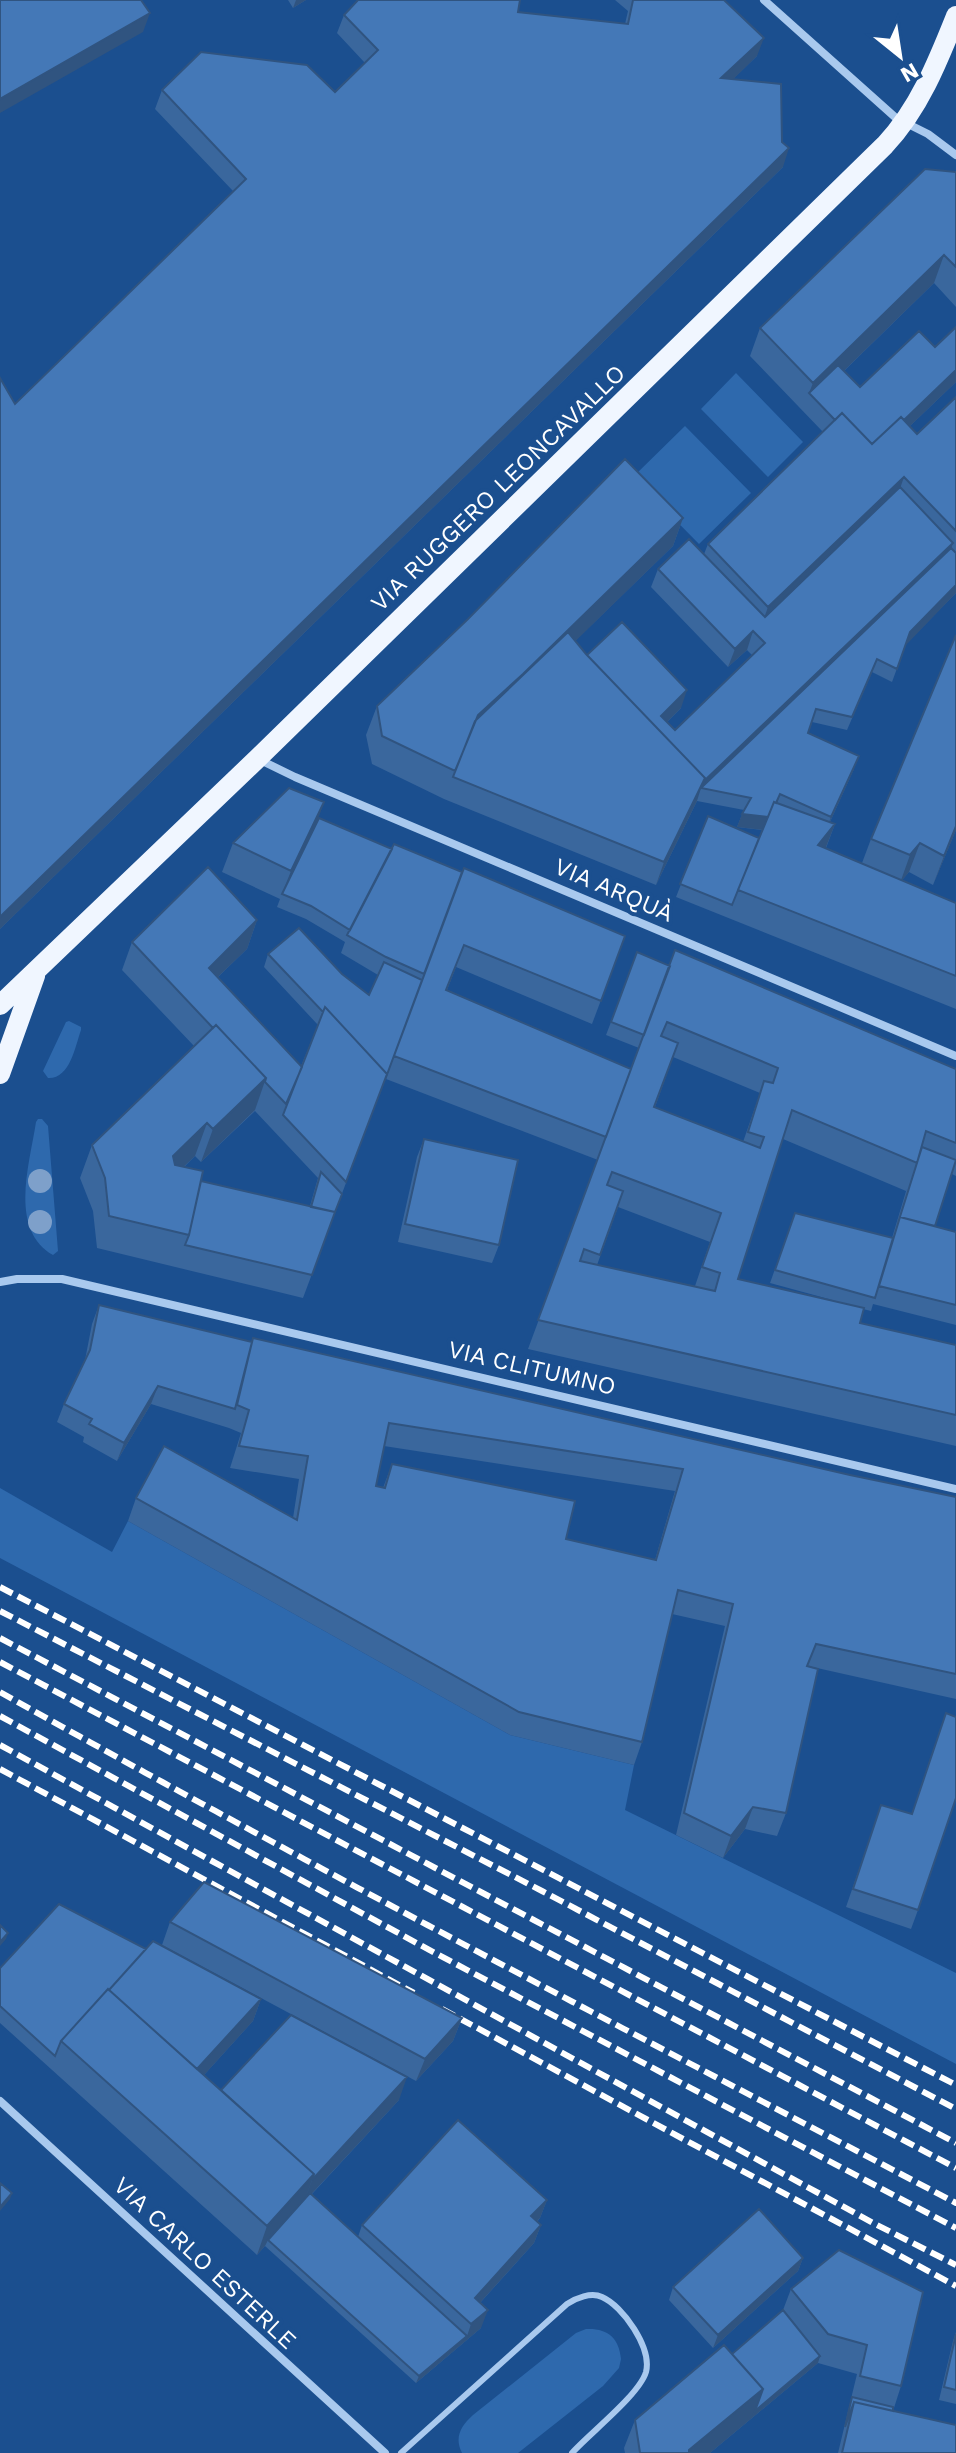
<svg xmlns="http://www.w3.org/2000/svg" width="956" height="2453" viewBox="0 0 956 2453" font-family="'Work Sans',sans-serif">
	<rect width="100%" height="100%" fill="#1b4f8f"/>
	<path fill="#2e69ad" d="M736,373l67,69 -35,35 -67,-68z
		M685,426l66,67 -52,51 -66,-67z
		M69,1021l12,6v3c-6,17 -11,49 -33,48l-5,-7 23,-49z
		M38,1119h4l6,7 10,125 -5,4c-45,-26 -23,-92 -17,-133z
		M0,1488l112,64 16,-31 382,214 124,30 -9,45 331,163v91l-956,-506z
		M586,2329c22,-1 33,9 35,30l-2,9 -16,18 -85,67h-56c-8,-16 -1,-27 11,-38l103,-82z"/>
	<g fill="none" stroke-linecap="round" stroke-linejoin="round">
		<path stroke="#a9c9ee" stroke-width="6" d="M401,2453l166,-149c9,-6 24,-12 35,-7 21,9 50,51 44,75 -7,23 -56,61 -74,81"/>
		<path stroke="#a9c9ee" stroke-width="8" d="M764,0l132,118 32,16 28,21
			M258,759l37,18 661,279
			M0,1282l17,-3h45l894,210
			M0,2101l385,352"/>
		<path stroke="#f0f6ff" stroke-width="20" d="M0,1005l257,-246 628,-614c34,-36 53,-84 71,-129
			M0,1074l35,-98"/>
		<path stroke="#fff" stroke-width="6" stroke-dasharray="14 6" stroke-linecap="butt" d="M0,1587l956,498
			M0,1611l542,280 414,218
			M0,1638l956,505
			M0,1662l956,506
			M0,1692c315,177 636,343 956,511
			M0,1716l435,237 521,275
			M0,1745l875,479 81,41
			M0,1769l414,224
			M442,2009l514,277"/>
	</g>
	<g fill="#7ea0ca">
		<circle cx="40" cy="1181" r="12"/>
		<circle cx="40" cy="1222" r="12"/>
	</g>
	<path fill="#3a679d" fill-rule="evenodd" d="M288,0h18l-13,8z
		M615,0h109l33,56 -24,23 50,88 -783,762v-551l15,26 218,-213 -78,-82 7,-19 173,2 30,-29 -28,-30 7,-18 174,-3 107,12 3,-13z
		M956,172v135l-22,-24 -90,88 16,16 96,-5 -46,44 7,8 39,-37v196l-50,51 -14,38 -20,-10 -25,58 -35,-8 -4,11 46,36 -24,53 5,2 -9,24 36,15 9,-24 85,-9 -23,55 -24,-13 -7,8 54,23v106l-280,-112 32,-81 51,22 3,-8 -25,-3 7,-17 -47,-9 -41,84 -212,-86 -72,-35 -6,-29 11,-29 306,-188 -10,28 -98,95 12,14 94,53 -14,14 8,8 78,-74 -6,-6 -19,17 -77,-80 7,-18 46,-15 4,-10 115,-112 -73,-76 10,-28z
		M319,818l73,31 70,23 163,64 -33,88 -136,-57 -9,23 184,79 8,-21 -33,-13 5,-13 59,-56 286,103v107l-4,-2 -17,52 21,6v93l-83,-21 -2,7 -8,-2 -3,14 96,22v101l-428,-97 70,-189 -212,-81 16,-46 -99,265 -206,-50 -4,-37 -13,-33 12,-33 102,-99 -72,-76 10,-28 125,-22 -10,29 -29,28 83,89 17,-41 -54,-58 4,-13 74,20 27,21 9,-20 -37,-22 4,-11 -39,-23 -29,-12 3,-8 -58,-27 11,-29zM673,1057l87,36 -17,49 -88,-35zM255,1111l63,67 -8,28 -109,-25 -17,-14 11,-11 6,6zM783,1139l123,52 1,-3 -15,50 -97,-25 -25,70 66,18 -98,-22zM618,1207l92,35 -15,44 -98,-21z
		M424,1139l75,106 -7,18 -94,-21 19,-85z
		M99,1305l153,37 598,133 106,22v202l-148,-33 -22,147 -9,23 -32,-7 -22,29 -47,-23 49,-209 -53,-12 -30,128 -8,23 -124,-30 -382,-214 8,-23 157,20 6,-39 -69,-11 11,-35 -12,-5 -78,-24 -34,57 -34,-19 1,-5 -27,-15 7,-18 21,-44 7,-36zM384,1446l291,45 -20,69 -89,-21 -174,-75 -9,24 -7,-2z
		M881,1805l37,105 -7,19 -65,-22z
		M170,1922l292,96 -9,23 -37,40 -254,-136z
		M146,1949l115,50 -8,22 -49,54 17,15 178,10 -87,94 46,43 4,-12 185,-25 -7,18 -3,4 4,3 -7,18 -54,60 1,25 -65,55 -151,-137 -8,9 -257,-232v-55z
		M839,2250l62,136 -8,25 63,42h-118l19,-79 -39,-11 -108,90h-85l-1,-5 11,-28 97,-66 51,-44 8,-21z
		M803,2258l-5,13 -85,77 -44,-48 4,-13z
		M956,2332v72l-17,-4 14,-59z"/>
	<path fill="#305480" d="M296,0h10l-13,8z
		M150,13l-7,19 -143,81v-14z
		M764,38l-7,18 -42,41 6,-19z
		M789,148l-6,19 -783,762v-12z
		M944,255l-10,28 -119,116 -6,-6 4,-10z
		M956,370v12l-95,91 7,-19z
		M904,477l-10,29 -136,129 10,-28z
		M683,518l-10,28 -160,156 -46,41 11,-28z
		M953,543l-6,18 -246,227 -4,13 -41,84 8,-23 41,-84z
		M956,585v8l-50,52 4,-13z
		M753,631l-6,19 -19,17 7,-18z
		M687,690l-6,18 -26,26 6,-18z
		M859,756l-5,13 -28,61 5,-13z
		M780,794l-4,13 -12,23 -27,-3 5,-13z
		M324,802l-10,29 -32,63 9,-23z
		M835,824l-11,28 -6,-7z
		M956,826v4l-23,55 11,-29z
		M920,843l-11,29 -9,11 10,-28z
		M257,920l-10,29 -49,47 11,-28z
		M266,1078l-11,32 -54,52 12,-33z
		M207,1123l-12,33 -34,32 12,-32z
		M158,1386l-7,18 -34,57 7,-18z
		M753,1807l-8,22 -22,29 8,-22z
		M8,1933l-2,6 -6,7v-4z
		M261,1999l-8,22 -68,75 8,-23z
		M462,2018l-9,23 -37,40 9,-22z
		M407,2077l-8,23 -95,102 8,-22z
		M314,2174l-10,28 -36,38 -3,6 -8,9 10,-29z
		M12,2193l-2,6 -10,12v-4z
		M547,2200l-7,18 -16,16 7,-18z
		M541,2225l-7,18 -66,73 7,-18z
		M803,2258l-5,13 -85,77 5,-13z
		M488,2310l-7,18 -65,55 3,-7 48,-40 4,-12z
		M820,2356l-2,7 -108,90h-22l1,-3 74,-61z"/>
	<path fill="#4478b7" stroke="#305480" stroke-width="2" fill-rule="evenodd" d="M0,0h141l9,13 -150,86z
		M358,0h162l-2,12 110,12 5,-24h91l40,38 -43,40 60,6 1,58 7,6 -789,769v-539l15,26 231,-225 -84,-89 39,-38 106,13 28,27 43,-42 -34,-35z
		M925,169l31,3v95l-12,-12 -131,128 -53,-55z
		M956,327v43l-52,50 -3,-3 -29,27 -30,-31 -7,7 -26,-27 29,-28 22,22 59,-56 16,16z
		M956,397v134l-52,-54 -136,130 -60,-63 134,-131 30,31 29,-27 16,17z
		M625,459l58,59 -160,156 -45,41 -23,56 -73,-35 -5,-30 91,-87z
		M900,487l53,56 -250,239 2,-4 -118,-123 35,-33 65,68 -26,26 14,14 90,-87 -12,-12 -18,18 -77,-80 31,-30 76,78z
		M951,548l5,5v32l-46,47 -13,37 -20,-10 -25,58 -36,-8 -8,24 51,23 -28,61 -51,-23 -4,9 -2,-1 -6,15 -26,-3 9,-16 -50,-10z
		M568,632l18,22 119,124 -41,84 -211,-85 22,-56z
		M956,635v191l-12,30 -24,-13 -10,12 -39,-16z
		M289,788l35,14 -33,69 -58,-28z
		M774,802l61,22 -17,21 138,58v73l-218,-86z
		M708,816l51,22 -27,67 -52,-21z
		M319,818l73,31 -42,81 -39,-24 -29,-12z
		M394,844l68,28 -38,102 -38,-17 -39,-22z
		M208,867l49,53 -48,48 93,99 -16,37 -21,-22 1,-4 -50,-53 -3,3 -81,-86z
		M464,868l161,68 -24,65 -137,-56 -18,45 185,79 -25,68 -212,-81z
		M299,928l43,46 27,21 15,-33 38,18 -37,100 2,-6 -62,-67 -2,5 -55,-58z
		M675,950l281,119v74l-30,-12 -9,32 -125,-53 -54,169 126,29 -4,15 96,22v70l-418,-95zM667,1022l111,46 -5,15 -9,-2 -16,51 16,5 -4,11 -106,-41 24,-64 -17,-7zM612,1172l109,41 -19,54 18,6 -5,18 -135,-30 4,-12 16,6 23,-64 -16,-6z
		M637,952l33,14 -26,69 -33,-13z
		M325,1007l62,67 -41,108 -63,-67z
		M216,1025l50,53 -53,51 -6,-6 -34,33 2,9 28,6 -14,64 -80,-19 -4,-38 -13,-33z
		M424,1139l94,21 -19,85 -94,-21z
		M922,1147l34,13 -21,66 -35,-9 -2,6z
		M321,1172l21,22 -7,18 -24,-5z
		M201,1181l134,31 -23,63 -127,-30 4,-10z
		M795,1213l98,25 -18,60 -100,-28z
		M900,1217l56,15v73l-77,-19z
		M99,1305l153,37 -17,67 -77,-23 -34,57 -35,-19 3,-5 -28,-15 26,-54z
		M253,1338l597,137 106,22v177l-140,-30 -9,22 11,3 -32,144 -33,-6 -22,29 -47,-23 49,-209 -55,-14 -36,152 -123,-30 -383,-214 28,-52 133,74 11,-64 -69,-10 10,-36 -12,-5zM389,1423l294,46 -27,91 -90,-21 9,-38 -183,-37 -7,24 -9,-2z
		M946,1713l10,4v81l-38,112 -65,-21 28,-84 31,9z
		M204,1882l258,136 -37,41 -255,-137z
		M59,1904l87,45 -37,41 -1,-1 -47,52 -6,15 -55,-50v-38z
		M0,1925l8,8 -8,9z
		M153,1941l108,58 -64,70 -88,-79z
		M108,1989l206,185 -47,52 -206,-185z
		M291,2015l116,62 -95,103 2,-6 -93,-84z
		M458,2120l89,80 -16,16 10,9 -66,73 13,12 -17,14 -109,-99z
		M0,2183l12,10 -12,14z
		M310,2193l157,143 -48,40 -151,-136z
		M759,2209l44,49 -85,77 -45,-48z
		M839,2250l84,42 -22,94 -41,-10 7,-31 -39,-11 -37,-45z
		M783,2310l37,46 -65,55 8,-22 -31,-35z
		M956,2334v56l-12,-3z
		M724,2345l39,44 -74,61v3h-49l-5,-33z
		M852,2397l41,10v4l-39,-9 -9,25z
		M854,2402l102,23v28h-114z"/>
	<g text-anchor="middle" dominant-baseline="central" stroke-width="8" stroke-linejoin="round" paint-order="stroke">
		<g font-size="24" fill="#fff" stroke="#1b4f8f">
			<text transform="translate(498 488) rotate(-44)">VIA RUGGERO LEONCAVALLO</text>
			<text transform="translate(614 890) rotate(23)">VIA ARQUÀ</text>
			<text transform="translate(532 1368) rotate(13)">VIA CLITUMNO</text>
			<text transform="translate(205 2263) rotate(43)">VIA CARLO ESTERLE</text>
		</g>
	</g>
	<g transform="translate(900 56) rotate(150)" stroke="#1b4f8f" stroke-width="6" paint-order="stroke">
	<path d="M0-6L14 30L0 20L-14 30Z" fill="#ffffff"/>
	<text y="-12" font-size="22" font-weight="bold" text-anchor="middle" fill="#ffffff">N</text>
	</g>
</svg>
